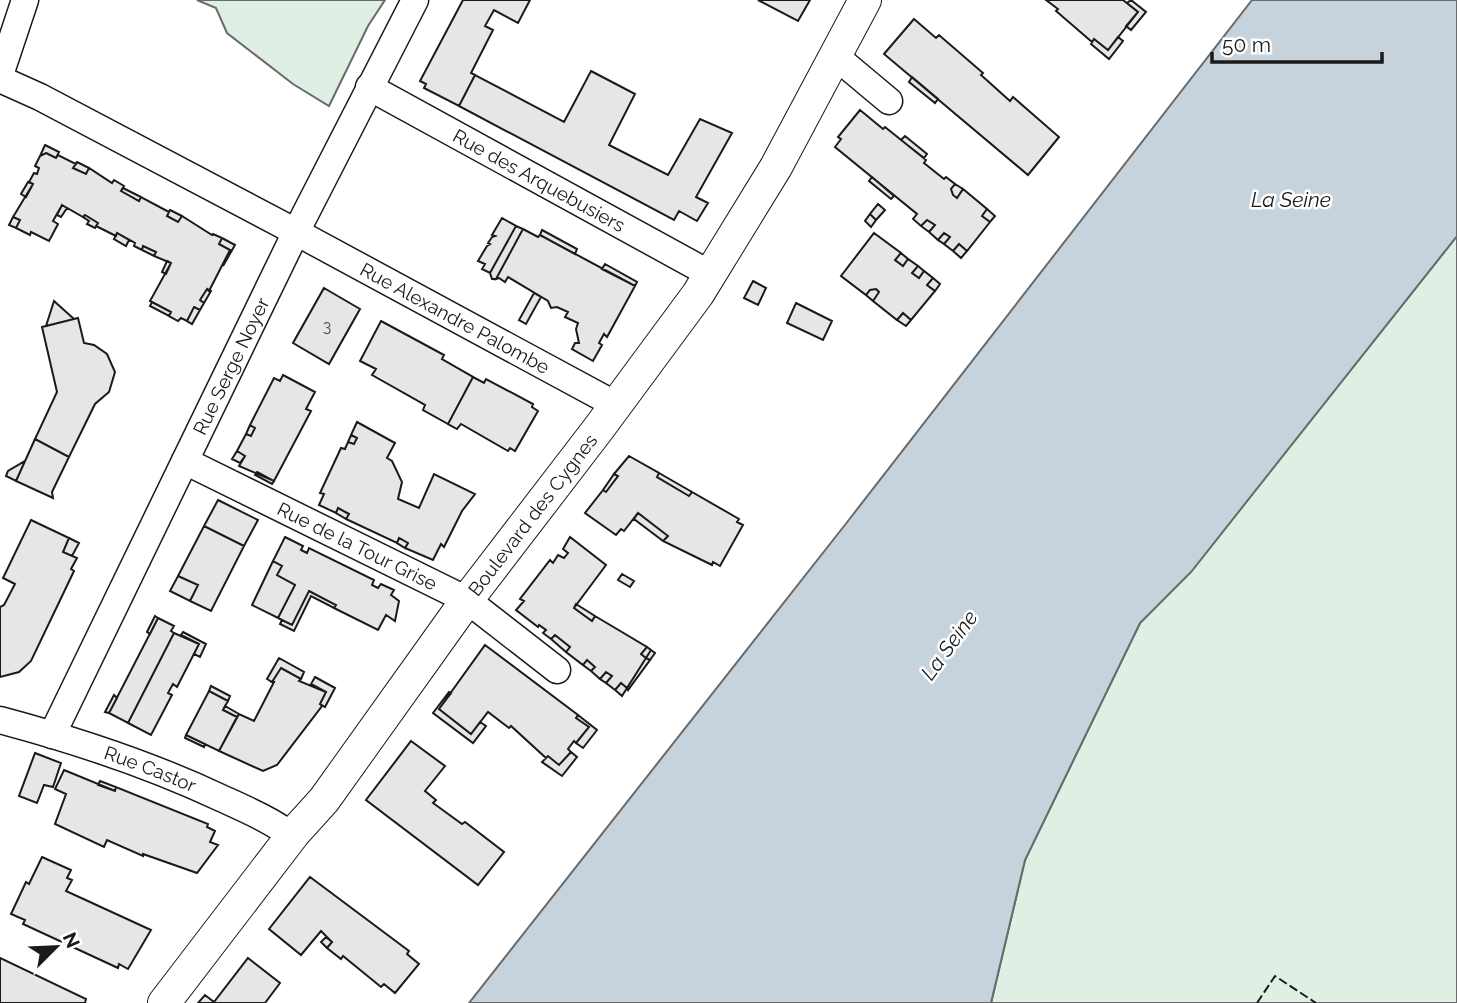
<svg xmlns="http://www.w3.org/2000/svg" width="1457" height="1003" viewBox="0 0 1457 1003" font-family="Raleway,sans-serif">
	<rect width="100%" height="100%" fill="#fff"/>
	<path fill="#e0efe3" stroke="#6a6a6a" stroke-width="2" d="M197,0h188l-17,26 -39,80 -36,-22 -66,-51 -11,-25z
		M1457,236v767h-466l34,-143 115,-237 51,-52z"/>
	<path fill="#c6d2dc" stroke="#6a6a6a" stroke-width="2" d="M1252,0h205v236l-266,336 -51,51 -115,237 -34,143h-522l379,-482z"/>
	<path fill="#e6e6e6" stroke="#1a1a1a" stroke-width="2" d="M463,0h67l-12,23 -24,-13 -9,16 8,4 -22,43 4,2 -16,31 -35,-18 2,-4 -6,-3z
		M758,0h52l-12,21z
		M1046,0h77l15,12 -30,38 -14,-11 -2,3 -36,-31 2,-2z
		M1131,0l15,12 -15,18 -5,-4 12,-14 -11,-9z
		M914,19l22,19 3,-3 44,38 -2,2 29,26 3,-4 46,40 -31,38 -144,-121z
		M1118,37l5,4 -14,18 -18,-15 3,-5 14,11z
		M591,71l44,23 -26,51 59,30 32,-56 32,14 -36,64 12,6 -11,18 -18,-10 -5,9 -215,-114 16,-31 89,47z
		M912,77l26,22 -3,4 -26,-21z
		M860,110l23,19 2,-2 41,33 -2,3 20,16 2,-2 9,7 -4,5 2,6 4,3 6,-9 24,20 -5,7 8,6 -23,29 -8,-7 -6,7 -9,-7 6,-7 -6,-4 -6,7 -9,-8 6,-7 -8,-5 -6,6 -8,-7 4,-5 -82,-67 6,-8 -3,-2z
		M905,136l22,18 -3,4 -23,-18z
		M45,145l14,7 -3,6 -10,-5 -6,3z
		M46,153l10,5 2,-3 18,9 -3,4 13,6 3,-6 23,15 2,-3 10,6 -3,5 18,10 2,-4 28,15 -2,4 11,6 4,-6 30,19 1,-1 9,4 -3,6 11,6 -21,41 -2,-2 -7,11 4,3 -4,7 -6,-3 -7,14 -6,-3 -3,3 -9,-5 2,-4 -21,-11 21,-38 -17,-7 2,-4 -13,-6 -1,4 -8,-4 1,-3 -18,-10 -1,3 -20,-10 2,-3 -13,-8 -2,2 -21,-12 -9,16 5,3 -9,17 -18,-9 -1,3 -14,-7 4,-8 -7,-3 20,-33 -4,-2 5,-9 3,1 2,-6 -4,-2 5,-10z
		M77,162l12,6 -3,6 -13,-6z
		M872,177l22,19 -3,3 -22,-18z
		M28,182l5,2 -7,13 -5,-3z
		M955,184l8,5 -6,9 -4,-3 -2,-6z
		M123,188l18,9 -2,4 -18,-10z
		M878,204l7,6 -9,10 -6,-6z
		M62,205l5,3 -6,9 -4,-2z
		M987,209l8,7 -5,6 -8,-6z
		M170,210l12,6 -4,6 -11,-6z
		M870,214l6,6 -5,7 -6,-6z
		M85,215l13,8 -3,5 -8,-4 2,-3 -6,-4z
		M13,217l7,3 -4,8 -7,-3z
		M502,218l14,8 -26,47 -8,-4 3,-5 -7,-3 9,-15 3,-2 -2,-1 4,-6 3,-1 -3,-1z
		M927,220l8,5 -6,7 -8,-6z
		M516,226l7,3 -27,50h-4l-2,-6z
		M523,229l15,8 2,-2 95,51 -28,51 -3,-3 -5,9 3,2 -9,16 -21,-12 3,-6h4l-3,-14 2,-6 -13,-6 3,-5 -11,-5 -6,1 -3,-7 -40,-24 -3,5 -6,-4 -3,1z
		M542,230l35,19 -2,5 -35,-19z
		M117,233l12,7 -3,6 -12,-7z
		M874,233l27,20 -6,7 8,6 5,-7 10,7 -6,7 7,5 5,-7 9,7 -6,7 8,6 -24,29 -8,-7 -6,7 -24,-19 6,-9 -3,-3 -6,1 -4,5 -25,-19z
		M944,233l6,4 -6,7 -6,-4z
		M222,238l13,7 -12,21 7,-16 -11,-6z
		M959,244l8,7 -6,7 -8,-7z
		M143,246l13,6 -2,4 -12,-6z
		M901,253l7,6 -5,7 -8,-6z
		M167,261l4,2 -5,11 -4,-2z
		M605,264l32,18 -2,4 -33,-17z
		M918,266l6,5 -5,7 -7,-5z
		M933,278l7,6 -5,7 -8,-6z
		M753,281l13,7 -8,17 -14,-7z
		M324,288l36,21 -31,55 -36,-21z
		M207,289l4,2 -7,12 -4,-3z
		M876,289l3,3 -6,9 -7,-6 4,-5z
		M534,293l7,4 -15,27 -7,-4z
		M54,301l20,18 -28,7z
		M152,302l19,10 -2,4 -19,-10z
		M796,303l36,18 -9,19 -36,-17z
		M194,307l6,3 -8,14 -5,-3z
		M903,313l8,7 -5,6 -9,-6z
		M78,318l6,25 10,2 13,9 8,18 -6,20 -14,12 -26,53 -34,-18 22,-47 -15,-65z
		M381,321l63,34 -2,4 31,18 -25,47 -25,-14 2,-5 -53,-30 4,-6 -16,-8z
		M283,375l32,17 -9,17 5,2 -37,70 -35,-15 6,-10 -8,-5 9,-17 5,2 4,-8 -5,-3 24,-47 6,3z
		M473,377l11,6 2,-4 47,25 -1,3 6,4 -23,40 -5,-3 -2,3 -47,-27 -4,5 -9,-5z
		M357,422l38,21 -8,15 5,3 10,21 -4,17 21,9 15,-34 41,20 -13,17 -18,36 -3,-3 -8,16 -28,-12 3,-5 -9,-5 -2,5 -51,-24 3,-5 -11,-6 -2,5 -17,-8 5,-11 -4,-1 21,-45 4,1 3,-7 6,2 3,-6 -6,-3z
		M250,425l5,3 -4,8 -5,-2z
		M351,435l6,3 -3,6 -6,-2z
		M35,439l34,18 -17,35 1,6 -37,-17z
		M237,451l8,5 -5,7 -8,-4z
		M629,456l30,17 -2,4 32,19 3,-4 47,27 -2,3 6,3 -23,41 -7,-4 -1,3 -49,-24 5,-5 -30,-23 -14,18 -3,-2 -5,6 -31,-22 18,-23 3,2 12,-16 -4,-2z
		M25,461l-9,20 -10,-5 2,-5z
		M257,472l17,9 -2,3 -17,-9z
		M659,473l33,19 -3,4 -32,-19z
		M614,474l4,2 -12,16 -3,-2z
		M218,500l40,20 -14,26 -40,-20z
		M338,508l11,6 -3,5 -10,-6z
		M638,513l30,23 -5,5 -29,-22z
		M31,520l38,18 -6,14 14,6 -6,11 3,2 -43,90 -12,11 -19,5v-70l4,-2 11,-21 -12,-6z
		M204,526l40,20 -33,65 -21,-10 8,-16 -20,-9z
		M285,537l18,9 -2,4 6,3 2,-5 65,32 -2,5 6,3 3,-4 13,6 -3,5 8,6 -4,20 -9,-6 -8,15 -44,-22 2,-3 -27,-14 -17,34 -14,-7 17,-33 -18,-10 5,-9 -9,-5z
		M570,537l36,28 -32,43 18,13 3,-5 52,31 -6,7 5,4 -19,30 -6,-5 -6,7 -9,-7 6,-7 -6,-4 -6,7 -9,-8 4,-4 -8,-7 -4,5 -17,-13 4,-5 -15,-12 -4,4 -8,-6 3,-3 -7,-5 -1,2 -22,-17 8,-9 -4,-2 30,-39 3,3 5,-8 6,3 4,-5 -5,-4z
		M69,538l10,5 -7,13 -9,-4z
		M399,538l9,5 -3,5 -8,-5z
		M273,561l9,5 -5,9 18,10 -17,33 -26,-13z
		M622,574l12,7 -4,6 -12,-7z
		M178,576l20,9 -8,16 -20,-10z
		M309,591l27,14 -2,3 -23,-12 -17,35 -14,-7 2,-4 10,5z
		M576,604l19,12 -3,5 -18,-13z
		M155,616l3,2 -8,16 -3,-2z
		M158,618l16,8 -3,5 3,2 -46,90 -19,-10z
		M183,632l23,12 -6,13 -6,-3 5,-10 -18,-9z
		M174,633l25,11 -22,43 -4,-3 -5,9 4,2 -21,40 -23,-12z
		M555,635l15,12 -4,5 -15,-13z
		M485,645l93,70 -2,3 13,9 -13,16 -2,-2 -6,8 3,3 -12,13 -11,-9 -2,2 -35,-32 -2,2 -21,-16 -17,22 -32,-25z
		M647,647l4,3 -5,8 -5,-4z
		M651,650l4,3 -5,7 -4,-2z
		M279,658l25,14 -3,7 -20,-11 -9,14 -5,-3z
		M646,658l4,2 -22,30 -1,-2z
		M587,660l8,7 -4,4 -8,-6z
		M281,668l20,11 -2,2 27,11 -6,12 2,2 -45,59 -14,6 -44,-20 20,-37 15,7 20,-39h-2z
		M606,672l6,4 -6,7 -6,-4z
		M315,677l20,11 -10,19 -5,-3 6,-12 -15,-8z
		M621,683l6,5 -5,8 -7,-6z
		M211,686l19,10 -2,5 -19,-10z
		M209,691l19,10 -5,9 14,7 -18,34 -33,-16z
		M449,692l2,1 -12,16 32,25 9,-12 6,4 -13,17 -40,-30z
		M114,695l3,3 -8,15 -4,-1z
		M225,706l14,8 -2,3 -14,-7z
		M578,715l19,15 -14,18 -7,-5 13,-16 -13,-9z
		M186,735l19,9 -1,3 -19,-9z
		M411,741l34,25 -20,25 11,9 -3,3 29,21 3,-2 39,30 -26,33 -112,-85z
		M571,752l6,5 -15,19 -20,-14 6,-6 11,9z
		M35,753l26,10 -8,24 -9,-2 -7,18 -18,-7z
		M64,770l51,21 1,-4 92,37 -1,3 8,4 -5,11 8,3 -21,28 -54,-19v2l-36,-16 -3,7 -49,-23 11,-30 -11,-5z
		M100,781l16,6 -1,4 -17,-6z
		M42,857l29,13 -4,8 5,2 -6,11 85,39 -23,39 -9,-5 -1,4 -95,-44 2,-4 -14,-6 15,-32 3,2z
		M310,877l99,74 -2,3 12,10 -24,29 -11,-9 -3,3 -38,-31 -2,3 -14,-11 5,-6 -11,-11 -20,24 -32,-26z
		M326,937l6,5 -5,6 -6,-6z
		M0,958l86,41 -1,4h-85z
		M248,958l32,25 -15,20h-67l7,-8 9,7z"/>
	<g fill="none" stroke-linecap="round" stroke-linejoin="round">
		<g stroke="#1a1a1a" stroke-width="29">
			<g id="minor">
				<path d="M834,55l55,46"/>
				<path d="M0,75l25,-75"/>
				<path id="s1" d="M0,79l40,18 256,135 320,173"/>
				<path id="s2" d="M369,87l341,187"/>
				<path id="s3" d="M185,461l282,139 90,70"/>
				<path id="s4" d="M0,720c75,20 151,45 221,78 24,11 50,22 71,38"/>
				<path id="s5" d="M52,735l244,-503 119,-232"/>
			</g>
		</g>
		<g stroke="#1a1a1a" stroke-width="34">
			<g id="major">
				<path id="s6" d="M164,1003l131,-171 29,-32 143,-200 132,-172 99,-134 78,-127 89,-167"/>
			</g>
		</g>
		<use href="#minor" stroke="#fff" stroke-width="26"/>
		<use href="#major" stroke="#fff" stroke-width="32"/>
		<path stroke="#1a1a1a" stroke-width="2" stroke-dasharray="9 3.5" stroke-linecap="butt" d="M1257,1003l18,-27 41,27"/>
	</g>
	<g text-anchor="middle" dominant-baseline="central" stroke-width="5" stroke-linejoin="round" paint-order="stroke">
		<g font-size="16" fill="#4d4d4d">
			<text x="327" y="326">3</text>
		</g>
		<g font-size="19" fill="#1a1a1a" stroke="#fff">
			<text stroke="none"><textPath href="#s2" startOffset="194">Rue des Arquebusiers</textPath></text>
			<text stroke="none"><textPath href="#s1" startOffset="514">Rue Alexandre Palombe</textPath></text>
			<text stroke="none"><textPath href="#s5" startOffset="410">Rue Serge Noyer</textPath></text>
			<text stroke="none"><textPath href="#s6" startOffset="612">Boulevard des Cygnes</textPath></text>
			<text stroke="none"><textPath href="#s3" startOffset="192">Rue de la Tour Grise</textPath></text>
			<text stroke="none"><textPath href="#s4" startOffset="158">Rue Castor</textPath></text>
		</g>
		<g font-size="21" font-style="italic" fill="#1a1a1a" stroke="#fff">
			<text x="1291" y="199">La Seine</text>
			<text transform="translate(949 645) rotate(-54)">La Seine</text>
		</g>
	</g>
	<g transform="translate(56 947) rotate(66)" stroke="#ffffff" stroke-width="5" paint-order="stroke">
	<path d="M0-5L12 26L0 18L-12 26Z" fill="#1a1a1a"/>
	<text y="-10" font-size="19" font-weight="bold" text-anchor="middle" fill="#1a1a1a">N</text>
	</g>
	<path d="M1212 52v10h170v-10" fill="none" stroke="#1a1a1a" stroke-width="3.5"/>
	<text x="1222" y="52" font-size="21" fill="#1a1a1a" stroke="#ffffff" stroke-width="5" paint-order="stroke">50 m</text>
</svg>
